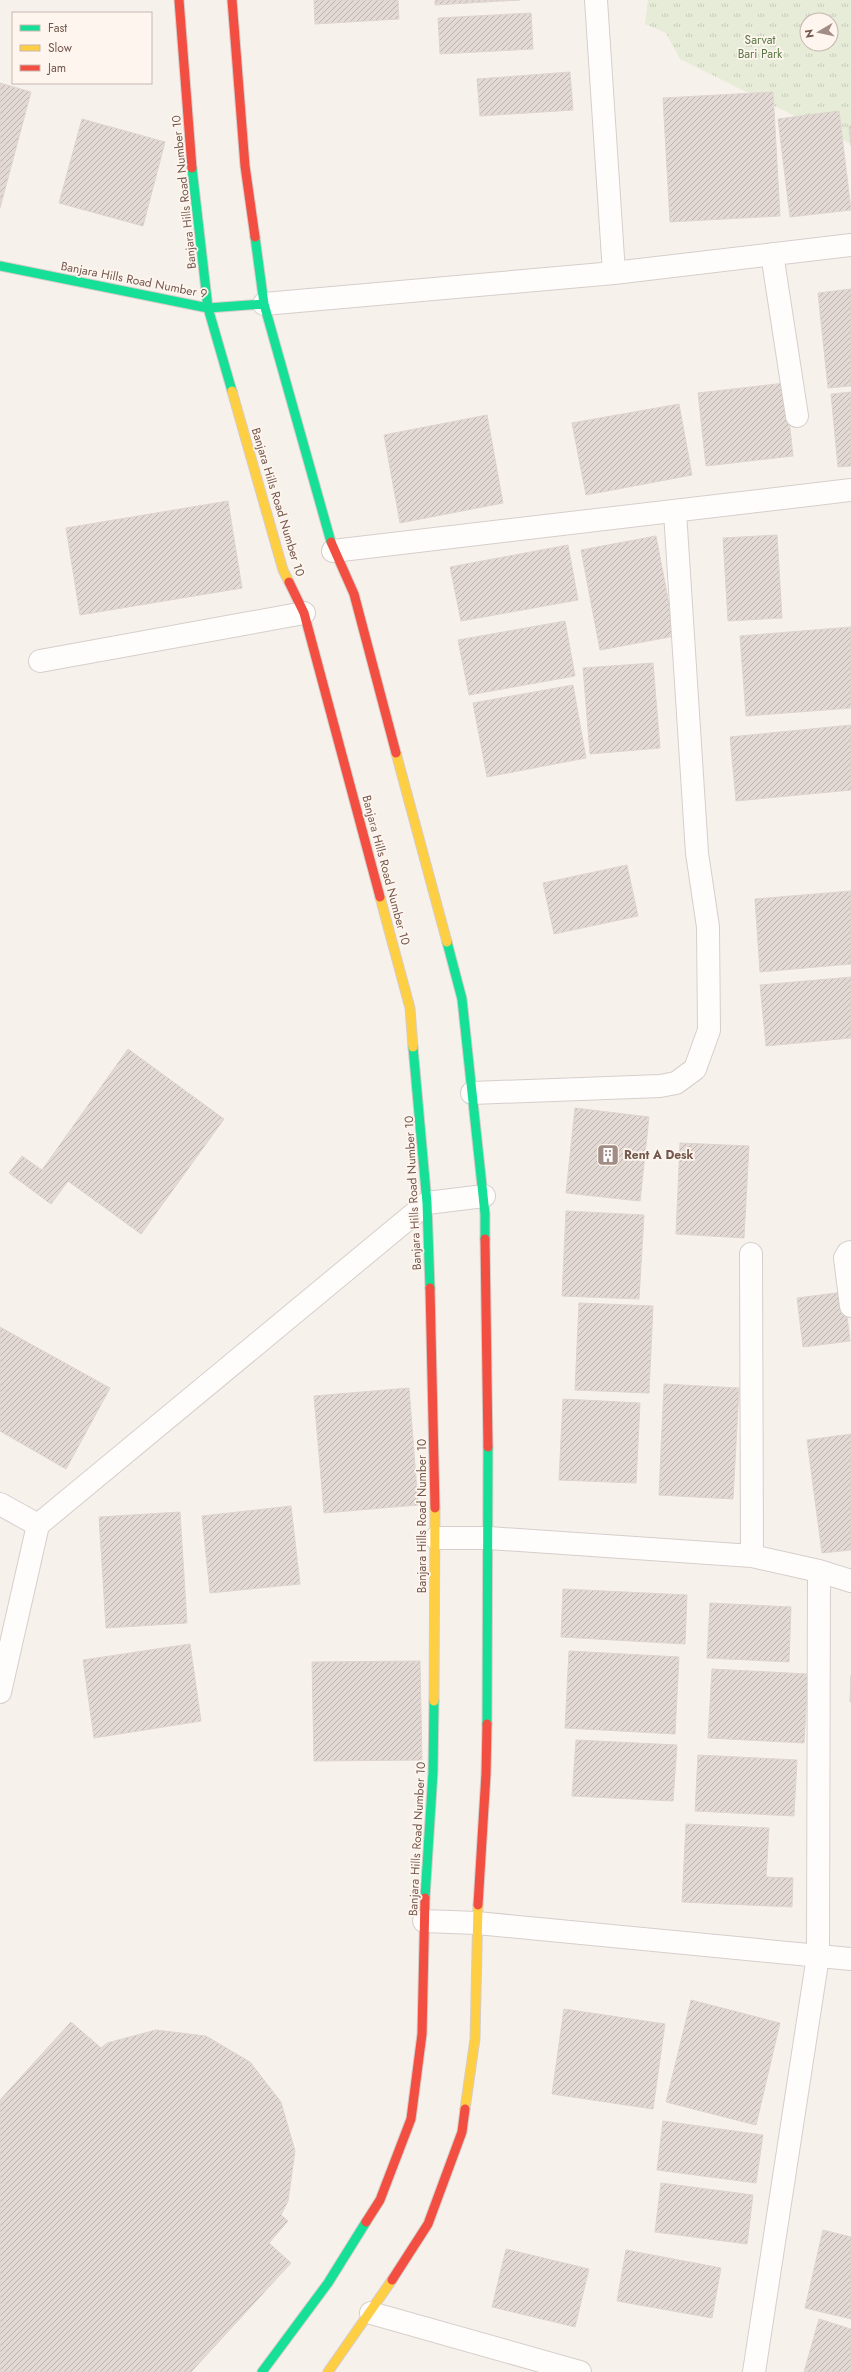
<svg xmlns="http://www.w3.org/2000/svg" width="851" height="2372" viewBox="0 0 851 2372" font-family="Jost,sans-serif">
	<defs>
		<pattern id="park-tufts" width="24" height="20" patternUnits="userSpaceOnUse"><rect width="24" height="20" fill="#e6ecd8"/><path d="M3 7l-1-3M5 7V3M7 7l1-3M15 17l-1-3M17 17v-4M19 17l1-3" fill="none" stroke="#c9ccbb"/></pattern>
		<pattern id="building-hatch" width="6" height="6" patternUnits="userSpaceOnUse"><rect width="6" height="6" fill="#e3d9d4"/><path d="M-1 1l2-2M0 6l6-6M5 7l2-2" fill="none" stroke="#bcb3ae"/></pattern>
	</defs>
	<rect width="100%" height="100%" fill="#f7f1ec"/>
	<path fill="url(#park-tufts)" fill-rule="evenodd" d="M648,0h203v144l-171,-85 -14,-26 -21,-9zM807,20h24v24h-24z"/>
	<path fill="url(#building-hatch)" stroke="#dfd4cf" d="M314,0h84l1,19 -84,5z
		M435,0h85l-85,5z
		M531,13l2,36 -93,5 -2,-36z
		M570,72l3,38 -93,6 -3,-37z
		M0,83l31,9 -31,116z
		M773,92l7,124 -110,6 -7,-124z
		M839,111l12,99 -61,7 -12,-98z
		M82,119l83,23 -22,84 -84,-23z
		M849,126h2v20z
		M851,289v97l-23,2 -10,-95z
		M785,383l8,73 -87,10 -8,-73z
		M851,392v74l-13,1 -7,-73z
		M679,404l13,71 -106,20 -14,-72z
		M487,415l16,88 -103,20 -16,-88z
		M228,501l14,87 -162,27 -14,-87z
		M777,535l5,83 -54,3 -5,-83z
		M656,536l19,100 -75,14 -19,-100z
		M568,545l10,55 -117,21 -11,-54z
		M565,621l10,55 -106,19 -11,-55z
		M851,627v81l-105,8 -6,-80z
		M653,663l7,85 -70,6 -7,-86z
		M573,685l13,73 -99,19 -14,-74z
		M851,725v65l-115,11 -6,-64z
		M627,865l11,51 -84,18 -11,-51z
		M851,891v73l-91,8 -5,-73z
		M851,977v61l-85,8 -6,-61z
		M128,1049l96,70 -83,115 -73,-53 -17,23 -42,-31 13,-17 20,14z
		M575,1108l74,9 -9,84 -74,-8z
		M680,1143l69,3 -5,92 -68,-4z
		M566,1211l78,4 -5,84 -77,-3z
		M844,1292l6,49 -47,6 -6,-49z
		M579,1303l74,3 -4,87 -74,-3z
		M0,1327l110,61 -44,81 -66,-38z
		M664,1384l75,4 -6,111 -74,-4z
		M409,1388l9,117 -94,8 -10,-117z
		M563,1399l77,4 -4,80 -77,-3z
		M851,1434v116l-29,3 -15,-113z
		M291,1506l9,78 -90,9 -8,-77z
		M180,1512l7,111 -81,5 -7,-111z
		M563,1589l124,6 -2,49 -124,-7z
		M710,1603l81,4 -2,55 -82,-4z
		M190,1644l11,77 -107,17 -11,-78z
		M569,1651l110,6 -4,77 -110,-6z
		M420,1661l2,99 -108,1 -2,-99z
		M712,1669l96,5 -4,69 -96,-5z
		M851,1675v27h-1z
		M576,1740l101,5 -4,56 -101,-5z
		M698,1755l99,5 -3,56 -99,-5z
		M686,1824l83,4 -3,49 27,1 -1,29 -110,-5z
		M691,2000l89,23 -24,102 -90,-23z
		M564,2009l101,15 -12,85 -101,-15z
		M71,2022l30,26 6,-5 49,-13 50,6 44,26 31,40 14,49 -7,50 -7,14 7,6 -19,22 22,20 -100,109h-191v-272z
		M663,2121l100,14 -7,48 -99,-13z
		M661,2183l92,12 -6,49 -92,-12z
		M823,2230l28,7v82l-46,-11z
		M506,2249l83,20 -14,58 -83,-20z
		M626,2250l95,18 -9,50 -95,-17z
		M819,2319l32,10v43h-47z"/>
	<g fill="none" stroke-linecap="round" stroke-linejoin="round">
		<g stroke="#d6ceca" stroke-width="24">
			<path id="street" d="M596,0l18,273
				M772,254l25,162
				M264,304l350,-31 237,-28
				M333,551l518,-61
				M40,661l264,-48
				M472,1093l188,-7 16,-3 19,-14 14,-39 -1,-103 -11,-74 -22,-341
				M851,1252l-3,1 -3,5 6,48
				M751,1254l1,302
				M0,1504l38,21
				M436,1538h53l263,18 67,15 32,10
				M0,1692l38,-167 389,-322 57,-7
				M424,1921l53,2 374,36
				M371,2313l209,59
				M754,2372l64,-416 1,-385"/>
		</g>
		<g stroke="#d6cdc8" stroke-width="11">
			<path id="fast" d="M192,168l16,140 24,83
				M255,237l9,67 67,238
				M0,266l208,42 56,-4
				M447,942l15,57 23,215v25
				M413,1047l14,156 3,85
				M487,1724l1,-277
				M425,1898l8,-126 1,-71
				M262,2372l66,-89 38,-61"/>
		</g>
		<g stroke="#d6cdc8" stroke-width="11">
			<path id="slow" d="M232,391l51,179 6,12
				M396,753l51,189
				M380,897l30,111 3,39
				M434,1701l1,-193
				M465,2109l10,-70 3,-134
				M328,2372l64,-92"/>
		</g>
		<g stroke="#d6cdc8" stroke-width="11">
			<path id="jam" d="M179,0l13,168
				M232,0l13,166 10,71
				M331,542l23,52 42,159
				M289,582l15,31 76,284
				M485,1239l3,208
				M430,1288l5,220
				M478,1905l8,-131 1,-50
				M366,2222l14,-22 31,-81 11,-85 3,-136
				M392,2280l36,-56 34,-92 3,-23"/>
		</g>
		<use href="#street" stroke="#fefdfc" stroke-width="22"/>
		<use href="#fast" stroke="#16e098" stroke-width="9"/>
		<use href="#slow" stroke="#ffcf43" stroke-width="9"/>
		<use href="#jam" stroke="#f24e42" stroke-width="9"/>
	</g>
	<defs>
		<g id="building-square" transform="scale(1.15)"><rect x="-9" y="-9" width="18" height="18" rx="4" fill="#a18d85" stroke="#fef6ee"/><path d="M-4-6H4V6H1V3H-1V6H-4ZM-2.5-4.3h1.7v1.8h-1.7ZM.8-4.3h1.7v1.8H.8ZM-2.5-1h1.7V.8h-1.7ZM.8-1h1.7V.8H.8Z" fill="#fff"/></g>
	</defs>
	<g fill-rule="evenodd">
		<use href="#building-square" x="608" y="1155"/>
	</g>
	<g text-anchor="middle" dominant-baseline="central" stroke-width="3.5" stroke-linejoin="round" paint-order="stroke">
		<g font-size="12" fill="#5a7846" stroke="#fef6ee">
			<text x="760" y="40">Sarvat<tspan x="760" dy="14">Bari Park</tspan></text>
		</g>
		<g font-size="12" fill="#73574d" stroke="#fef6ee">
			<text transform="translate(184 192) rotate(-96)">Banjara Hills Road Number 10</text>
			<text transform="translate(134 280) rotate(11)">Banjara Hills Road Number 9</text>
			<text transform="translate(278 502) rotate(73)">Banjara Hills Road Number 10</text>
			<text transform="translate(386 870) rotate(75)">Banjara Hills Road Number 10</text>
			<text transform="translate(413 1193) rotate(-93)">Banjara Hills Road Number 10</text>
			<text transform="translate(422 1516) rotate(-90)">Banjara Hills Road Number 10</text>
			<text transform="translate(417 1839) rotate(-87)">Banjara Hills Road Number 10</text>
		</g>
		<g font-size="12" font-weight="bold" fill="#73574d" stroke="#fef6ee" text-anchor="start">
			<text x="624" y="1155">Rent A Desk</text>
		</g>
	</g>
	<rect x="12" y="12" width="140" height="72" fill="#fef6ee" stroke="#c6b6ae"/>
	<rect x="20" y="25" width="20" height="6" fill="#16e098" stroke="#c6b6ae"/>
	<text x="48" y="32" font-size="12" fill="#73574d">Fast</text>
	<rect x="20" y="45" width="20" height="6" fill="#ffcf43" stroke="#c6b6ae"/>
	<text x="48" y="52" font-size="12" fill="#73574d">Slow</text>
	<rect x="20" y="65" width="20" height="6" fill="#f24e42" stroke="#c6b6ae"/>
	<text x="48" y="72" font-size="12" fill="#73574d">Jam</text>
	<g transform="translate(819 32) rotate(261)"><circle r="19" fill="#fef6ee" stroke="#c6b6ae"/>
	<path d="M0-3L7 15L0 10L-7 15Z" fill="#a18d85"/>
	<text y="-6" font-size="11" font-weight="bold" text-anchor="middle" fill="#73574d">N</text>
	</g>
</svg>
